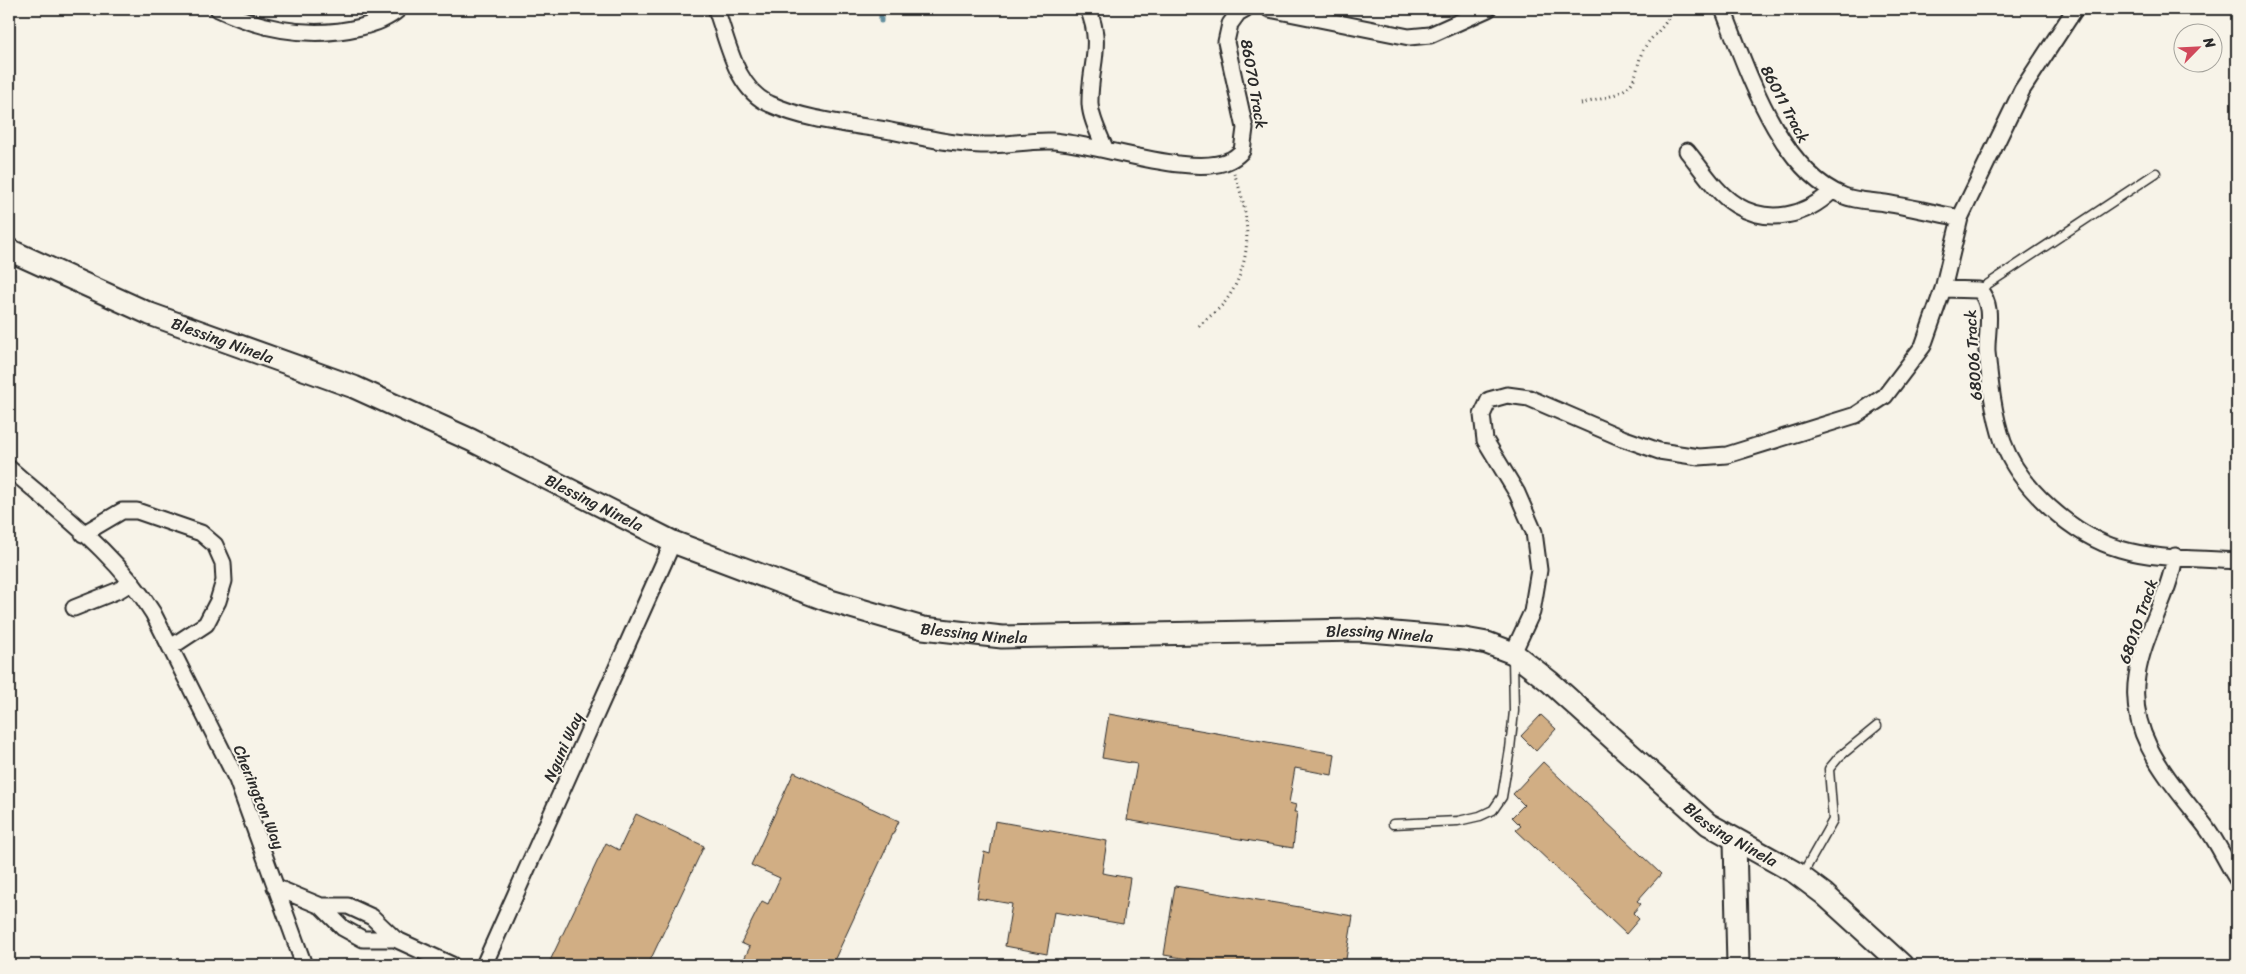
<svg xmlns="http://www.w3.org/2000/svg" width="2246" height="974" viewBox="0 0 2246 974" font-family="Sriracha,sans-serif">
	<rect width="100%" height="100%" fill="#f7f3e8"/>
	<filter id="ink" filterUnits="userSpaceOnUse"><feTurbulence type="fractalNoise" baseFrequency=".02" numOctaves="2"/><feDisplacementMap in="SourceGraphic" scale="10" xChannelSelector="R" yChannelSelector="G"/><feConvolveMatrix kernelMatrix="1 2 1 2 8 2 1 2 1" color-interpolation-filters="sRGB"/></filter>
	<g filter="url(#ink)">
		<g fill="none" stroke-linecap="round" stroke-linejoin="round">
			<path stroke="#638e9e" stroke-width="5" d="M881,9v12"/>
		</g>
		<path fill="#d1ae84" stroke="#2b2b2b" d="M1109,714l226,40 -3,21 -37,-7 -6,35 7,2 -2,7h3l-4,36 -166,-28 10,-56 -35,-6z
			M1541,715l15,14 -20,22 -15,-15z
			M1543,762l118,112 -24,27 4,3 -8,9 6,6 -13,15 -110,-104 5,-4 -9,-9 12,-12 -11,-11z
			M794,772l105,49 -67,144h-91l9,-18 -9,-4 21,-42 6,3 12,-26 -29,-13z
			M636,814l68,32 -56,119h-100l58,-122 13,7z
			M995,821l112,20 -5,32 28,5 -7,46 -69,-12 -7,42 -42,-8 7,-42 -35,-6 7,-46 6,2z
			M1175,886l178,30 -8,49h-120l-61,-10z"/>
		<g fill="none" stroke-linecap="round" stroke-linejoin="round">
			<g stroke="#2b2b2b" stroke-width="11">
				<path id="lane" d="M1979,290l177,-117
					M1393,824l65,-3 22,-5 13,-6 9,-13 8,-48 4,-38 -1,-53
					M1802,875l31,-55 -4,-51 10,-12 38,-31"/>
			</g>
			<g stroke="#2b2b2b" stroke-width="19">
				<path id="street" d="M218,9c45,21 94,30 143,18 14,-4 27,-8 38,-18
					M716,9c12,32 19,80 54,95 37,17 81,20 121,27 29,6 60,13 90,14 23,1 47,-5 71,-4 45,2 142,38 178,19 5,-2 9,-6 12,-9l3,-23 -19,-86 4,-18 8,-11 7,-4
					M1088,9c16,37 1,58 2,95 1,15 9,30 15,44
					M1269,9l140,28 21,-2 58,-26
					M1723,9c24,60 56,162 121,187 12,5 28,5 41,7 25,4 50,10 75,15
					M1687,151c15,18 29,42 49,54 33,20 70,11 96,-14
					M1943,289l36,1c16,16 7,42 8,62 3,30 6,61 16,90 16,46 71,94 117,107 37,11 79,9 117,12
					M9,468c51,45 108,86 144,145l84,167 67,185
					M83,534l39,-23h15l64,22 14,12 8,18 1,18 -6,20 -12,23 -35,23
					M2175,556c-6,41 -32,78 -38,120 -10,62 35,106 69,151 12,16 20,35 31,52
					M74,608l45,-18 13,-8
					M1513,653l19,-41 7,-42 -5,-38 -17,-39 -32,-53 -3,-25 7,-15 18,-5 22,3 93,40 37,13 40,6 28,-2 129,-40 29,-19 38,-50 20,-57 17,-71 62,-128 53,-81
					M275,887l46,19 22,22 20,11h32
					M321,906h27l24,11 23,22 57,26
					M484,965l189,-423"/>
			</g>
			<g stroke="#2b2b2b" stroke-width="25">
				<g id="secondary">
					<path id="s1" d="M9,250l141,64 204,73 117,53 202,102 154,58 96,28 79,9 357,-7 106,9 22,4 26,10 37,29 158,142 88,49 28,21 78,71"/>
					<path d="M1735,841l3,124"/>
				</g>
			</g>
			<path stroke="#2b2b2b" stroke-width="3" stroke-dasharray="1 4" stroke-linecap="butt" d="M1581,104c14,-4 36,-7 48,-18 10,-10 8,-28 16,-39 8,-13 24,-22 26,-38
				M1199,326c8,-8 19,-15 26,-24 29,-39 26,-85 9,-129"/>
			<use href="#lane" stroke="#f7f3e8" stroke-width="8"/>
			<use href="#street" stroke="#f7f3e8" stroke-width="15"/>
			<use href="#secondary" stroke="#f7f3e8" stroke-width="21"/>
		</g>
	</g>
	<g text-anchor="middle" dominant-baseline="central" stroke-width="4" stroke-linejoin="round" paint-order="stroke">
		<g font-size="16" fill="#2b2b2b" stroke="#f7f3e8">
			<text transform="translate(1254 84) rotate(80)">86070 Track</text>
			<text transform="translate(1785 104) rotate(62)">86011 Track</text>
			<text stroke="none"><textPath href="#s1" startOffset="232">Blessing Ninela</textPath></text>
			<text transform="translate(1973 355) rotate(-94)">68006 Track</text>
			<text stroke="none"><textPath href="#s1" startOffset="638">Blessing Ninela</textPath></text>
			<text transform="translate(2138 621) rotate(-71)">68010 Track</text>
			<text stroke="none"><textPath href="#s1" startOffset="1042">Blessing Ninela</textPath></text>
			<text stroke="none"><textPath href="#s1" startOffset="1448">Blessing Ninela</textPath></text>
			<text transform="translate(563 747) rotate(-66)">Nguni Way</text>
			<text transform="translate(259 797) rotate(68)">Cherington Way</text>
			<text stroke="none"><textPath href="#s1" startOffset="1868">Blessing Ninela</textPath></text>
		</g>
	</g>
	<rect width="2246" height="974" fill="none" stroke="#f7f3e8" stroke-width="30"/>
	<rect x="15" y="15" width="2216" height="944" fill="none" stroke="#2b2b2b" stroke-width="2" filter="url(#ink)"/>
	<g transform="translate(2198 48) rotate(66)"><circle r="24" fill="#f7f3e8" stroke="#a5a39c"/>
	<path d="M0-4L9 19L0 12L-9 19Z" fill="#d1495b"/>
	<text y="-8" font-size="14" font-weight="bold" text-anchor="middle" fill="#2b2b2b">N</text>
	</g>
</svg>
